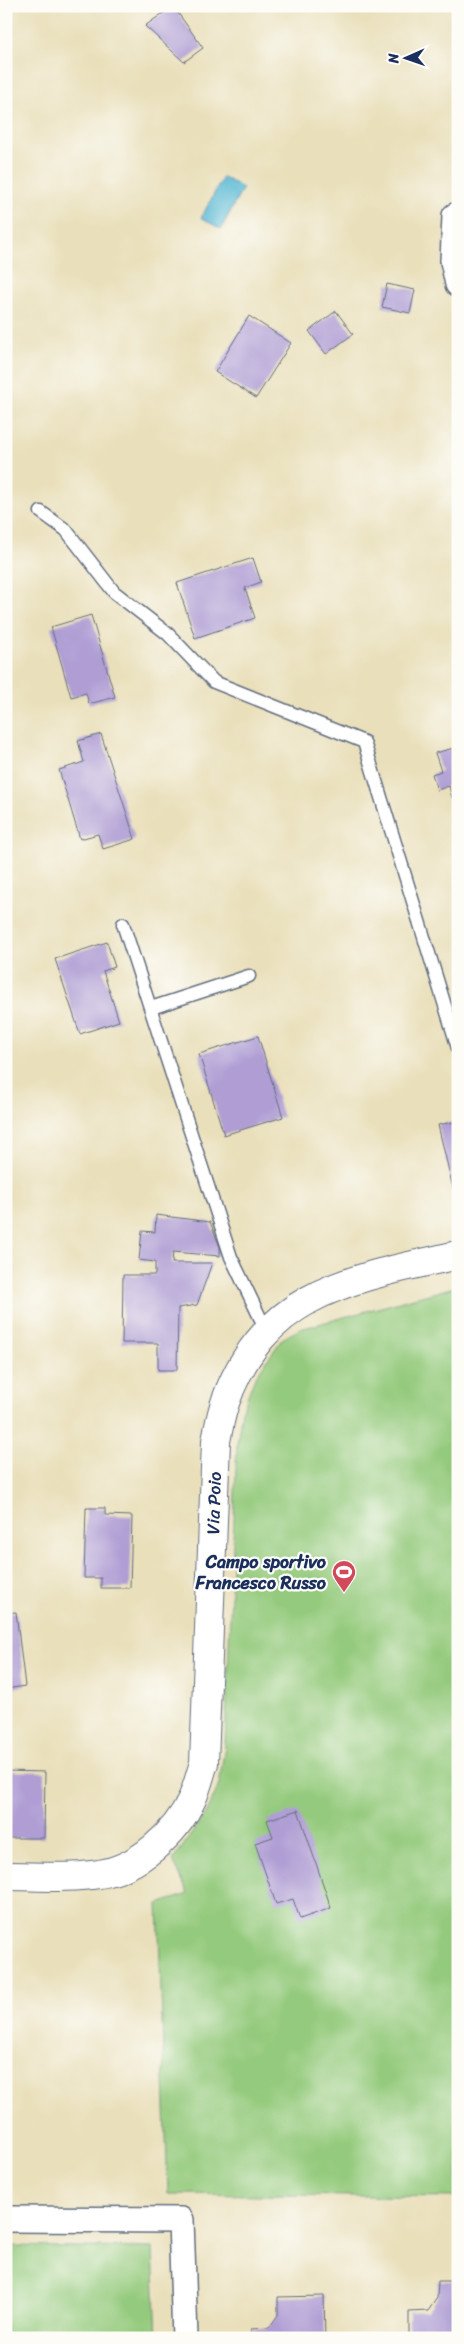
<svg xmlns="http://www.w3.org/2000/svg" width="464" height="2344" viewBox="0 0 464 2344" font-family="Sriracha,sans-serif">
	<rect width="100%" height="100%" fill="#fdfcf7"/>
	<filter id="ink" filterUnits="userSpaceOnUse"><feTurbulence type="fractalNoise" baseFrequency=".02" numOctaves="2"/><feDisplacementMap in="SourceGraphic" scale="10" xChannelSelector="R" yChannelSelector="G"/><feConvolveMatrix kernelMatrix="1 2 1 2 8 2 1 2 1" color-interpolation-filters="sRGB"/></filter>
	<filter id="wash" filterUnits="userSpaceOnUse"><feTurbulence type="fractalNoise" baseFrequency=".0096" numOctaves="4" result="noise"/><feDisplacementMap in="SourceGraphic" scale="20" xChannelSelector="R" yChannelSelector="G"/><feGaussianBlur stdDeviation="1.12" result="paint"/><feColorMatrix in="noise" values="0 0 0 0 0 0 0 0 0 0 0 0 0 0 0 0 0 1.4 0 .05"/><feComposite in="paint" operator="in"/></filter>
	<g filter="url(#wash)">
		<rect width="100%" height="100%" fill="#e9dfba"/>
		<path fill="#94ca7d" stroke="#587c6e" d="M458,1286v911l-290,-3 -10,-290 30,-10 -15,-34 34,-48 12,-27 6,-40 12,-303 5,-31 12,-32 28,-40 18,-10z
			M6,2246l147,2 4,90h-151z"/>
		<path fill="#54b7d3" stroke="#387398" d="M223,177l20,11 -22,41 -20,-11z"/>
		<g id="blocks">
			<path fill="#af9dd4" d="M173,6l30,42 -19,14 -39,-36z
				M387,284l28,6 -5,23 -28,-6z
				M336,311l17,23 -27,20 -17,-23z
				M249,316l42,27 -35,55 -41,-26z
				M253,558l8,24 -16,6 10,30 -60,20 -18,-55z
				M91,615l24,82 -26,7 -3,-11 -15,4 -20,-70z
				M101,734l34,105 -32,10 -5,-15 -18,5 -21,-69 25,-8 -6,-21z
				M458,747v49l-6,2 -3,-12 -12,4 -5,-16 9,-3 -6,-18z
				M107,942l8,25 -12,4 16,50 -39,13 -25,-75z
				M258,1036l25,81 -59,18 -25,-81z
				M458,1121v84h-1l-19,-80z
				M156,1215l54,7 10,25v9l-47,-4 -1,11h40l-15,42 -19,3 -1,62h-19v-27h-36l1,-68h32v-13l-16,-2 3,-29 13,1z
				M86,1508h19v7l27,1 -2,72h-29v-10h-17z
				M16,1612l9,74 -19,3v-76z
				M6,1771l39,1 -1,66h-38z
				M298,1810l33,98 -31,11 -7,-20 -17,5 -21,-61 18,-6 -6,-17z
				M438,2281h20v57h-49v-26l19,-1 9,-13z
				M324,2296l1,42h-74v-9l18,-1 9,-13v-18z"/>
		</g>
	</g>
	<g filter="url(#ink)">
		<use href="#blocks" fill-opacity="0" stroke="#636d7e" stroke-width="1"/>
		<g fill="none" stroke-linecap="round" stroke-linejoin="round">
			<g stroke="#636d7e" stroke-width="15">
				<path id="service" d="M41,512l25,18 48,62 54,42 46,48 150,60 94,306
					M123,924l108,333 35,73
					M151,1008l98,-32"/>
			</g>
			<g stroke="#636d7e" stroke-width="28">
				<path id="minor" d="M455,216l-2,45 5,23
					M6,2219l175,1 4,118"/>
			</g>
			<g stroke="#636d7e" stroke-width="30">
				<path id="tertiary" d="M6,1876c30,0 63,3 93,-2 38,-5 77,-40 93,-75 5,-11 8,-24 12,-36l12,-322c3,-14 5,-28 10,-41 40,-111 131,-122 232,-145"/>
			</g>
			<use href="#service" stroke="#fff" stroke-width="12"/>
			<use href="#minor" stroke="#fff" stroke-width="25"/>
			<use href="#tertiary" stroke="#fff" stroke-width="28"/>
		</g>
	</g>
	<defs>
		<g id="stadium-pin" transform="scale(1.25)"><path d="M0 17L-7.5 6A9.5 9.5 0 1 1 7.5 6Z" fill="#d1495b" stroke="#fdfcf7"/><path d="M0-5a6.5 5 0 1 0 0 10a6.5 5 0 1 0 0-10ZM-3.5-1.8h7v3.6h-7Z" fill="#fff"/></g>
	</defs>
	<g fill-rule="evenodd">
		<use href="#stadium-pin" x="344" y="1572"/>
	</g>
	<g text-anchor="middle" dominant-baseline="central" stroke-width="4.5" stroke-linejoin="round" paint-order="stroke">
		<g font-size="18" fill="#1b2f5e" stroke="#fdfcf7">
			<text transform="translate(214 1503) rotate(-88)">Via Poio</text>
		</g>
		<g font-size="18" font-weight="bold" fill="#1b2f5e" stroke="#fdfcf7" text-anchor="end">
			<text x="326" y="1562">Campo sportivo<tspan x="326" dy="21">Francesco Russo</tspan></text>
		</g>
	</g>
	<rect width="464" height="2344" fill="none" stroke="#fdfcf7" stroke-width="25"/>
	<g transform="translate(406 58) rotate(268)" stroke="#fdfcf7" stroke-width="4" paint-order="stroke">
	<path d="M0-4L9 19L0 12L-9 19Z" fill="#1b2f5e"/>
	<text y="-8" font-size="14" font-weight="bold" text-anchor="middle" fill="#1b2f5e">N</text>
	</g>
</svg>
